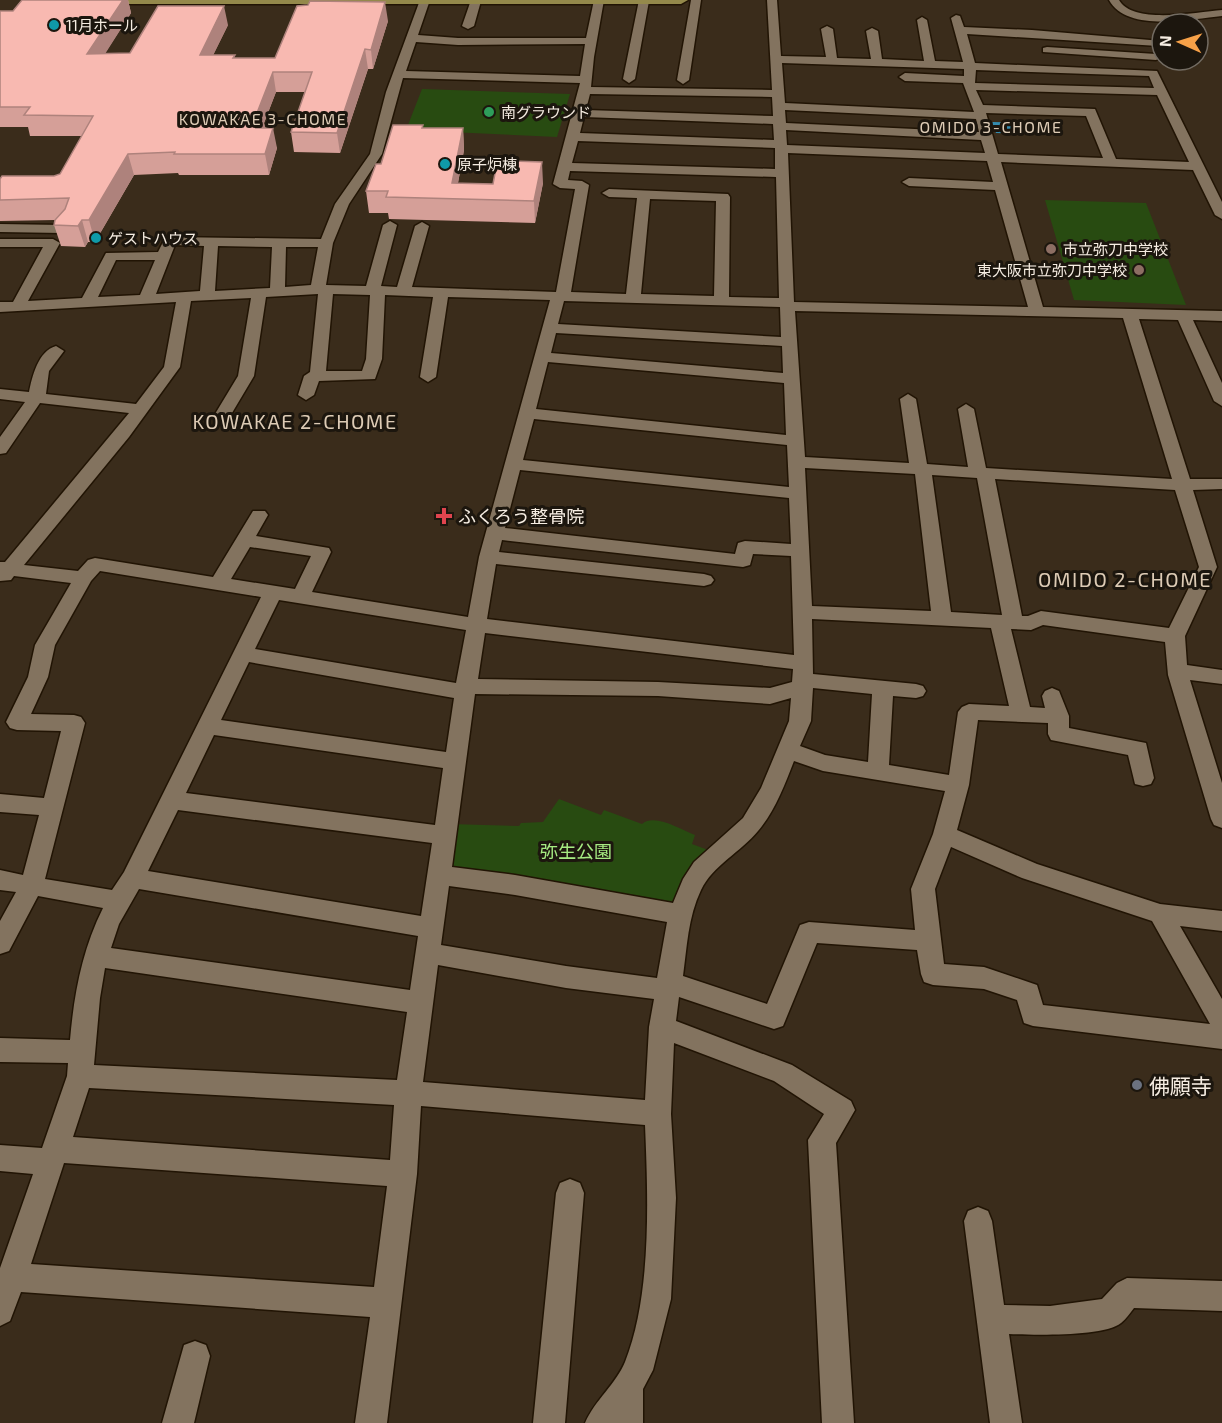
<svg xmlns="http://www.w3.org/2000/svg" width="1222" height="1423" viewBox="0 0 1222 1423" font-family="'Exo 2','Noto Sans JP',sans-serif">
	<rect width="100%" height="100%" fill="#3a2c1b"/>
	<path fill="#284b11" d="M422,89l148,5 -13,43 -151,-7z
		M1045,200l101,3 40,102 -112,-5z
		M559,799l42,16 3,-5 38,14c13,-11 39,6 53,11l-3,9 16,6 -21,24 -16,35 -225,-36 4,-49 69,2 2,-3 22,-1z"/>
	<path fill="#348cb0" d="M992,122l45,1 4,11 -45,-1z"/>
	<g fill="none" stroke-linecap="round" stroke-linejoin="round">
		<g stroke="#211404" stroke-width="3">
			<path id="minor" d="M420,0h10l-12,35 40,3h128l8,-38h10l-10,57 -3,30 181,3 -5,-90h10l4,56 45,1 -5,-28 6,-3 6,3 4,29 34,1 -5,-28 6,-3 6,3 4,28 42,2 -7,-41 5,-3 5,3 8,41 28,1 -12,-44 5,-3 4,1 4,11 68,3 130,11v4l-4,1 -191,-12 8,29 182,8 65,131v17l-7,-4 -22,-45 -192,-8 42,145 179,4v10l-29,-1 29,63v23l-8,-5 -36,-81 -39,-1 51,160h32v10l-29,1 24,77 -32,69 2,29 35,5v14l-32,-4 32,103v45l-8,-3 -3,-6 -43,-144 -3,-33 -122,-17 -12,5 -20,-1 19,78 15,1 -3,-12 3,-5 7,-3 7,3 10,25v12l77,15 8,35 -3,6 -8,2 -8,-2 -7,-29 -77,-15 -3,-6v-11l-70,-3 -9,65 -12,45 80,34 123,40 62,7v20l-42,-5 42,73v50l-189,-23 -9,-3 -7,-23 -33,-11 -51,-4 -9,-3 -3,-8 -4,-24 -100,-7 -34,83 -9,3 -95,-32 -3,24 116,44 59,36 4,9 -19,33 18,280h-32l-14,-283 16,-26 -50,-33 -100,-38 -3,71 5,84 -5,101 -18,71 -10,19v34h-58c10,-23 31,-39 40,-61 27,-68 23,-165 20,-237l-224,-19 -4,68 -30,249h-32l15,-106 -349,-25 -11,29 -10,5v-58l33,-94 -33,-3v-26l42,3 25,-72 1,-13 -68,-1v-24l70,2c4,-46 12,-90 33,-132l-65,-12 -29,55 -9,3v-33l16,-29 -16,-2v-20l23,5 16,-60 -39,-3v-18l44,4 17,-67 -44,-1 -7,-2 -4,-6 22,-45 7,-32 36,-62 -57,-7 -3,4 -11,1v-19h5l124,-149 -89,-10 -34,50 -6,1v-17l25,-35 -25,-3v-10l29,3c3,-15 9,-41 27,-46l8,5 -15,20 -3,23 90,10 28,-37 12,-65 -176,10v-10h13l30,-55h-43v-8h53l7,4 -32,58 54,-3 24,-45 52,-1 7,-14 5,-1 151,2 14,-35 35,-50 16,-62zM416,42l42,3 127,-1 -5,32 -174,-5zM782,63l182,6v7l-59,-3 -6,4 6,4 58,2 11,29 -189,-9zM976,70l173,6 5,12 -179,-5zM403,78l177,5 -27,101 7,4 15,1 -19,103 -144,-5 17,-61 -7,-4 -7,4 -18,61 -16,-1 16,-61 -7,-4 -7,4 -17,61 -40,-1 7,-42 16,-39 33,-50zM976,90l181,5 32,67 -73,-3 -21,-50 -112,-4zM590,94l182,3 1,19 -187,-6zM785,110l191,9 3,13 -193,-9zM986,113l100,3 17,42 -105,-4zM584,117l189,7 1,16 -194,-7zM786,130l195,10 4,13 -198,-8zM578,141l197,7v21l-203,-6zM788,153l199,8 6,21 -84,-4 -7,4 7,4 86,4 33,117 -234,-5zM570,171l206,6 3,121 -50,-1 1,-100 -2,-3 -119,-5 -7,4 7,4 28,1 -11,96 -55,-2 18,-107 -7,-4 -14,-1zM650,199l66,2 -2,95 -73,-2zM175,245l29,1 -4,45 -44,3zM218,246l54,1 -2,41 -55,3zM286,247h32l-7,38 -26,2zM116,260h39l-15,35 -42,2zM318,294l-8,78 -6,4 -6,19 8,5 8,-5 5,-14 56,-2 7,-20 3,-64 48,2 -13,80 8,5 8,-5 12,-80 102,3 -71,257 -11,60 -156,-25 19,-40 -2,-4 -73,-12 12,-21 -3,-4h-12l-40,66 -118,-19 -7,2 -10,11 -54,-6 105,-128 51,-70 11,-66 60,-3 -13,78 -23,38 8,5 6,-1 25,-42 12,-79zM333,294l37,1 -4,64 -4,12h-36zM564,301l216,6 1,30 -223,-13zM795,311l328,7 49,161 -186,-11 -12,-59 -8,-5 -8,5 10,58 -41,-3 -11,-65 -8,-5 -8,5 9,64 -104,-6zM556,333l226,13 1,27 -232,-20zM548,362l236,21 2,52 -250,-26zM534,419l253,26 2,42 -266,-27zM805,468l110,6 16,137 -119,-5zM520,470l269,28 2,46 -46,-3 -7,2 -3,11 -230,-26zM932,475l45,3 25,137 -51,-3zM995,479l180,11 24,77 -30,61 -128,-17 -13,5h-6zM502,540l241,27 7,-2 3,-11 38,2 3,99 -307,-36 9,-55 208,22 7,-2 3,-4 -3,-4 -7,-2 -205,-22zM250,547l61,9 -16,33 -64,-10zM100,571l161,26 -137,275 -12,18 -67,-11 40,-156 -4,-6 -7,-2 -43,-1 17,-37 7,-32 36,-64zM279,600l187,30 -10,53 -201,-34zM812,619l179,9 18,78 -40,-2 -7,3 -4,5 -9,63 -60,-10 4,-69 23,2 7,-2 3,-5 -3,-5 -7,-2 -103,-10zM485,633l308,36 -1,13 -22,6 -112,-6 -180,-3zM249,662l205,36 -8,54 -225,-32zM813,688l59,6 -4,68 -43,-7 -25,-9 11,-25zM475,694l183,2 112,8 21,-6 -2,23 -28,67 -18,30 -49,44 -11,17 -10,24 -158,-28 -63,-8zM214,735l229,33 -8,57 -249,-32zM794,761l29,10 122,20 -12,43 -22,55 4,41 -106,-8 -9,3 -33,79 -84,-28c4,-29 5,-59 18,-86 12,-25 40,-38 57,-59 17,-20 27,-47 36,-70zM178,810l254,33 -11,73 -273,-45zM951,847l71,31 130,43 58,103 -167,-19 -6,-20 -53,-18 -40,-3 -9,-75zM449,886l66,9 152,27 -10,56 -91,-12 -125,-21zM139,889l279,47 -8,54 -299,-42 8,-24zM438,965l128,23 88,11 -5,28 -4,73 -222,-18zM105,968l302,44 -10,68 -303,-15 6,-67zM89,1088l305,17 -4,55 -317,-23zM64,1163l323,23 -13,101 -343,-23z
				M471,0l10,1 -7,25 -6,3 -6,-3z
				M639,0l10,1 -14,78 -6,4 -6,-4z
				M691,0h10l-12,80 -6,4 -6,-4z
				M1109,0h10c14,25 78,12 103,10v6c-32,3 -95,17 -113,-16z
				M1047,47l109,7 6,3 -6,3 -113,-8v-4z
				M0,224l62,1 7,4 -7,4 -62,-1z
				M570,1179l10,4 4,10 -19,230h-32l23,-230 4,-10z
				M978,1207l10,4 4,10 12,84 46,1 52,-7 15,-16 10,-5 95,3v30l-88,-3c-4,5 -8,11 -13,15 -17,14 -89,12 -112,11l13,89h-32l-26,-202 4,-10z
				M195,1341l11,4 4,11 -16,67h-32l22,-78z"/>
		</g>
		<g stroke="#211404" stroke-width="3">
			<path id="major" d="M76,0h612l-7,4h-598z"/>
		</g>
		<use href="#minor" fill="#83735f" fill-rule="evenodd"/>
		<use href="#major" fill="#94894b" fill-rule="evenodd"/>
	</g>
	<path fill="#d59f98" d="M22,0h106l3,13 -26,40h25l98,-28 -15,30 22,3h40l113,-37 -15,48h-5l-28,84 -46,-1 -3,-20 14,-40h-29l-12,31 1,5 12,20 -8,27h-90l-1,-2 -44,2 -39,67h-7l-3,5 -24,-1 -7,-21 1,-5 -55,1v-42l54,-3 6,-2 22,-38h-52l-2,-9h-28v-116h13z
		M423,125v3h40l1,22 -6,33 35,1 50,-1 -8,40 -146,-4 -1,-6h-19l-3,-22 15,-27z"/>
	<path fill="#ae827c" d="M123,0h5l3,13 -38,60 -6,-19z
		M385,2l3,19 -15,48 -2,-19z
		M224,6l4,19 -24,49 -4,-19z
		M365,49l3,20 -28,84 -3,-20z
		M273,72l3,20 -12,31 2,10 -10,-5 1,-15z
		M273,128l4,20 -8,27 -4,-21z
		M463,128l1,22 -9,49 -3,-16z
		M128,154l6,21 -39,67 -6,-22z
		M542,162l1,21 -8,40 -1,-22z
		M82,220l6,22 -3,5 -7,-21z"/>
	<path fill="#f8b9b1" stroke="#ae827c" stroke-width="1.5" d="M22,0h101l-36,54 43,-1 28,-47h66l-24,49h35l-2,3h42l22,-52 11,-1 2,-4 75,1 -14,48 -6,-1 -28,84 -46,-1 21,-60h-39l-16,41h5l-6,15h17l-8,26h-91l1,-2 -47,2 -39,66h-7l-4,6 -24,-1 1,-5 10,-11 4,-11 -69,2v-21l2,-3h52l6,-2 33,-58 -69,-1 6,-8h-30v-96h13z
		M393,125h30l-1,3h41l-11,55 41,1 3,-16h16l1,-7 29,1 -8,39 -148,-4 2,-6h-22l10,-27h5z"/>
	<g fill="#0f9aa8" stroke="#1c160e" stroke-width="2">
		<circle cx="54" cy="25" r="6"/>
		<circle cx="445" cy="164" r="6"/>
		<circle cx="96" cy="238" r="6"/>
	</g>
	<circle fill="#2e9e5b" stroke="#1c160e" stroke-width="2" cx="489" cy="112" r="6"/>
	<g fill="#8d6e63" stroke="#1c160e" stroke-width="2">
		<circle cx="1051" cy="249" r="6"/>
		<circle cx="1139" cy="270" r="6"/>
	</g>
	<path fill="#e0444e" stroke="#1c160e" stroke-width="2" d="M441 507h6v6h6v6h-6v6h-6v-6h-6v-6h6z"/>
	<circle fill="#6b7280" stroke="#1c160e" stroke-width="2" cx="1137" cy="1085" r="6"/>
	<g text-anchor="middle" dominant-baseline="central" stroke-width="6" stroke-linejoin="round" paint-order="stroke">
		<g font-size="15" fill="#f6ede2" stroke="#1c160e" text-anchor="start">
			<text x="66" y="25">11月ホール</text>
			<text x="501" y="112">南グラウンド</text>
			<text x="457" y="164">原子炉棟</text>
			<text x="108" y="238">ゲストハウス</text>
			<text x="1063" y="249">市立弥刀中学校</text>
			<text x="1127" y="270" text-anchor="end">東大阪市立弥刀中学校</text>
		</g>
		<g font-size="16" letter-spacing="1.5" fill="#ddcbb5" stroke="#1c160e">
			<text x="263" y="118">KOWAKAE 3-CHOME</text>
			<text x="991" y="126">OMIDO 3-CHOME</text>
		</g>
		<g font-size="18" fill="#f6ede2" stroke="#1c160e" text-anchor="start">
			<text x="458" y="516">ふくろう整骨院</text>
		</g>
		<g font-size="18" fill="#a6eb82" stroke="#1c160e">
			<text x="576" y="851">弥生公園</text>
		</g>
		<g font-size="20" letter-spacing="1.5" fill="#ddcbb5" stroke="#1c160e">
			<text x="295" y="421">KOWAKAE 2-CHOME</text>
			<text x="1125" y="579">OMIDO 2-CHOME</text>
		</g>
		<g font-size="21" fill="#f6ede2" stroke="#1c160e" text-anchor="start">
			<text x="1149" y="1085">佛願寺</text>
		</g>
	</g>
	<g transform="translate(1180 42) rotate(273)"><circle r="28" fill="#1c160e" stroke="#736c63" stroke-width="1.5"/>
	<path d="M0-4.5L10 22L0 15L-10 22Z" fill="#f7a148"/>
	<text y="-9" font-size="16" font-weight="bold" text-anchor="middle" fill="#f6ede2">N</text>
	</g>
</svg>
